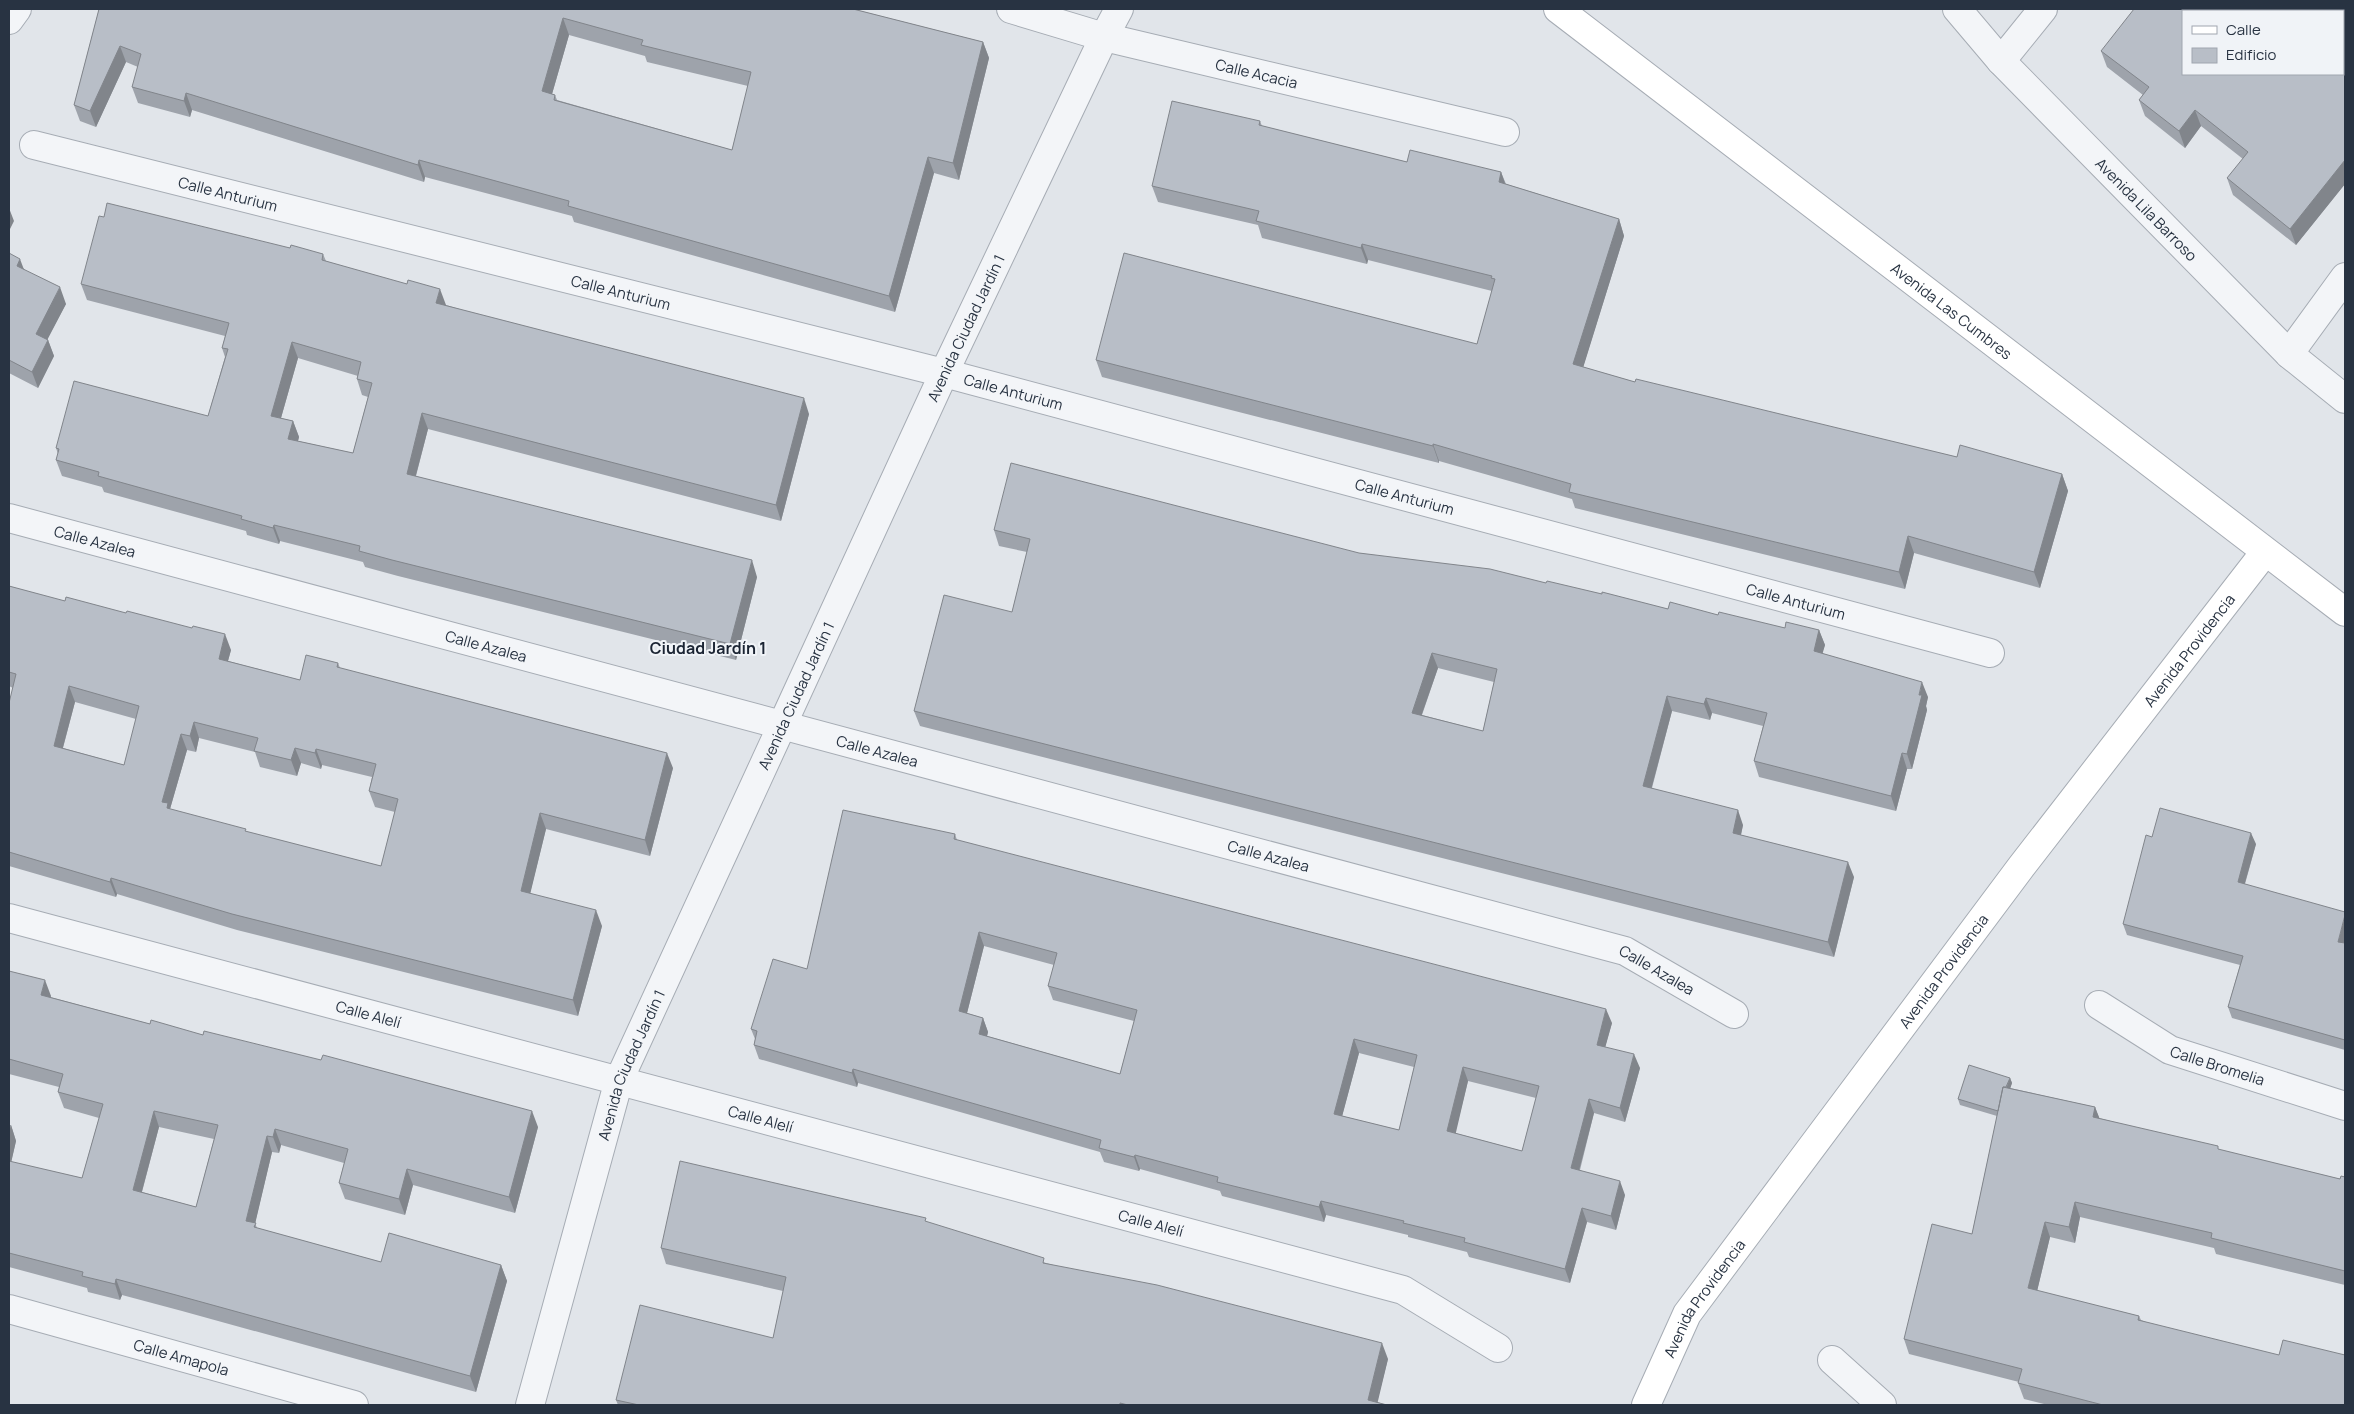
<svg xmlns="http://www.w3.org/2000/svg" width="2354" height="1414" viewBox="0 0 2354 1414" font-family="Manrope,sans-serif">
	<rect width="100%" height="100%" fill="#e1e5ea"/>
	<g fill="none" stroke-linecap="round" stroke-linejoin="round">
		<g stroke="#a6acb4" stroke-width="30">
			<g id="street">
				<path id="s1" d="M1011,9l93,28 401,95"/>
				<path id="s2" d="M1957,9l44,52 288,293 56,45"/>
				<path d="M9,20l8,-11"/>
				<path d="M2001,61l42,-52"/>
				<path id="s3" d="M34,145l910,228 1046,280"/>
				<path d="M2289,354l56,-77"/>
				<path id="s4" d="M9,518l1616,433 109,63"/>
				<path id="s5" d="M9,918l1394,372 95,58"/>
				<path id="s6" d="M2099,1005l71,45 175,56"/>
				<path id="s7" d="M9,1309l345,96"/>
				<path d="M1832,1360l50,45"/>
				<path id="s8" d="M530,1405l89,-325 325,-707 160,-336 15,-28"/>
			</g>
		</g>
		<g stroke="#a6acb4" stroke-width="30">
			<g id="secondary">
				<path id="s9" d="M1558,9l787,603"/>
				<path id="s10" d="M1646,1405l41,-91 334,-447 244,-315"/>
			</g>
		</g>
		<use href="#street" stroke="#f3f5f8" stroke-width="28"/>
		<use href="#secondary" stroke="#fff" stroke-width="28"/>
	</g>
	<path fill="#9ea3ab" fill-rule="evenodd" d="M99,9h754l130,33 6,16 -30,122 -25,-7 -39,139 -321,-90 -2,-6 -147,-39 -1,5 -232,-72 -2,7 -52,-14 -6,-16 6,-20 -12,-5 -30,65 -16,-6 -6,-16zM569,35l76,21 2,6 101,24 -16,64 -175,-50 -2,-5 -3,-1z
		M2345,9v175l-49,61 -63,-50 -6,-17 16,-19 -42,-33 -16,22 -40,-32 -6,-16 4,-5 -36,-28 -6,-16z
		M1260,121l2,5 145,36 94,10 5,12 113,35 5,17 -41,131 52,15 322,75 105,17 6,17 -28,97 -126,-35 -9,36 -330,-81 -3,-9 -133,-38v2l-337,-86 -6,-17 381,-16 15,-53 -124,-31 -1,4 -105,-26 -4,-13 -100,-23 -6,-16z
		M290,248l33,6 3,7 120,44 363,109 -28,107 -353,-92 -12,47 341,101 -21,83 -338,-84 -33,-9 -2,-5 -83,-21 -1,3 -32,-9 -1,-4 -142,-39 -2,-5 -40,-11 -6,-16 2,-6 -2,-6 152,-32 17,-59 -3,-9 3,-12 -138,-36 -6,-16zM298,358l60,18 -1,3 5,16 6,2 -15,56 -55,-12 1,-4 -6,-16 -12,-3z
		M9,253l16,17 41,34 -19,35 1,1 6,16 -16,32 -29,-15z
		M994,530l365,23 187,30 56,11 66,15 50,6 67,13 34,2 6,15 -3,8 106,44 -2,9 1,4 -15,59h-5l-11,42 -137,-34 -5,-16 9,-35 -51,-13 -2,7 -38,-9 -20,77 91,37 -2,10 113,42 -20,80 -914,-231 -6,-15 98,-99 15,-60 -28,-6zM1438,668l56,14 -11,49 -61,-16z
		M9,586l222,64 -3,11 72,19 38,-17 2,5 333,100 -23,88 -104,-27 -16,64 72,33 -24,90 -341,-86 -120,-36 -1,3 -107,-31v-163l4,-15 -4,-2zM75,702l61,17 -12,46 -61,-17zM199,738l56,14 5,15 37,9 4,-13 20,6 1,-4 50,12 -3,14 6,16 20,5 -14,54 -134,-34 -77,-23 17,-59 9,2z
		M955,834l2,6 655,183 -7,24 35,21 -15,54 -31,-9 -14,57 45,25 -9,35 -29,-8 -17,61 -101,-26 -2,-5 -59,-15v-2l-82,-20 -2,7 -102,-26 -2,-5 -80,-22 -1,2 -35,-9 -4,-10 -242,-69 -1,4 -98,-28 -5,-14 1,-6 -4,-10 56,-60zM984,946l70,19 -6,21 5,14 81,21 -14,53 -133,-38 1,-4 -5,-14 -16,-5zM1359,1053l55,14 -15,63 -57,-14zM1468,1081l68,17 -14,53 -67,-18z
		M2152,837l104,7 -11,40 100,59v107l-113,-32 -4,-11 12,-42 -113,-30 -4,-11z
		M9,971l42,25 -1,1 100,27 53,11 335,92 -23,86 -102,-28 -8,30 -60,-16 -6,-16 5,-20 -63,-18 -2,8 -7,-1 -17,71 2,5 124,34 120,3 6,16 -31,111 -294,-81 -60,-16 -2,5 -32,-8 -1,-4 -78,-21v-142h2l5,16 -5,21 71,16 17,-60 -35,-10 -6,-16 1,-5 -50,-13zM159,1127l55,12 -18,68 -54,-15z
		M2010,1078l2,5 -2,5 85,19 4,11 121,32 120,29 5,-2v108l-129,-31 -2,-6 -134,-31 -5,26 -25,-6 -13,54 102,25 2,4 204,85h-297l-24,-6 -6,-16 1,-1 -110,-28 -5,-15 68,-105 25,-118 -37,-11 -2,-6z
		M927,1222l119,41 342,96 -11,43 10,3h-769l-2,-5 157,-62 10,-47 -117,-27 -5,-16z"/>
	<path fill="#81858b" d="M563,18l6,17 -21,73 -6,-17z
		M983,42l6,16 -30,122 -6,-17z
		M120,46l6,16 -30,65 -6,-16z
		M186,93l6,17 -2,7 -6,-16z
		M2195,110l6,16 -16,22 -6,-17z
		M928,157l6,16 -39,139 -6,-16z
		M419,160l6,17 -1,5 -6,-17z
		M2345,160v24l-49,61 -6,-16z
		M1501,172l6,17 -8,-7z
		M9,208l5,13 -5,10z
		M1619,219l5,17 -45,145 -6,-17z
		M1362,244l6,16 -1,4 -6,-16z
		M20,259l6,16 -9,-9z
		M60,287l6,17 -24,46 -6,-16z
		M440,289l6,16 -4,14 -6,-16z
		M48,340l6,16 -16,32 -6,-16z
		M292,342l6,16 -21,74 -6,-16z
		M804,398l5,16 -28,107 -5,-16z
		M422,413l6,16 -16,61 -5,-16z
		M293,421l6,16 -5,18 -6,-16z
		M1433,444l6,17v2l-6,-17z
		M2062,474l6,17 -28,97 -6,-16z
		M274,525l6,16 -1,3 -6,-16z
		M1908,536l6,17 -9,36 -6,-17z
		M752,560l5,17 -21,83 -6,-16z
		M1819,630l6,15 -6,21 -5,-15z
		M225,634l6,16 -7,25 -5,-16z
		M1432,653l6,15 -21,60 -5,-15z
		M1922,682l6,15 -2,9 1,4 -15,59 -5,-15z
		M69,686l6,16 -16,60 -5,-16z
		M1667,696l5,15 -24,90 -5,-15z
		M1706,698l6,15 -2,7 -6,-16z
		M194,722l5,16 -3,14 -6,-16z
		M181,734l6,16 -17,59 4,10 -12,-17z
		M295,748l6,15 -4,13 -6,-16z
		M316,749l6,16 -1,4 -6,-16z
		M667,753l6,15 -23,88 -5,-16z
		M1902,753l5,16 -11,42 -5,-15z
		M1738,810l5,15 -5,23 -5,-15z
		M540,813l6,16 -19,78 -6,-16z
		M2251,833l5,11 -14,49 -4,-11z
		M1848,862l6,15 -20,80 -6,-15z
		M111,878l6,16 -1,3 -6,-15z
		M596,910l6,16 -24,90 -5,-16z
		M2345,915v26l-3,12 -4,-11z
		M979,932l5,14 -20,79 -5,-14z
		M45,980l6,16 -4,15 -6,-16z
		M1606,1009l6,14 -10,36 -5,-14z
		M983,1018l5,14 -4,16 -5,-14z
		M1354,1039l5,14 -20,75 -5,-14z
		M1634,1054l6,14 -15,54 -5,-14z
		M1463,1067l5,14 -15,64 -6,-14z
		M853,1069l5,14 -1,4 -5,-14z
		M2010,1078l2,5 -11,34 -3,-5z
		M1589,1099l5,14 -18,69 -5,-14z
		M2095,1107l6,15 -8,-5z
		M154,1111l5,16 -21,79 -5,-16z
		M532,1111l6,16 -23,86 -6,-16z
		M11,1125l5,16 -7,31v-40z
		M275,1129l6,16 -2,8 -6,-16z
		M267,1136l5,16 -20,85 -6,-16z
		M1135,1155l5,14 -1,2 -5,-14z
		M407,1169l6,16 -8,30 -6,-16z
		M1620,1181l5,14 -9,35 -5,-14z
		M1321,1201l5,14 -2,7 -5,-15z
		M2075,1202l5,15 -5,26 -6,-16z
		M1582,1208l5,14 -17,61 -5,-14z
		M2045,1222l5,15 -16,67 -6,-16z
		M501,1265l6,16 -31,111 -6,-16z
		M116,1279l6,16 -2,5 -5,-16z
		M1382,1343l6,16 -11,46 -9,-5z"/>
	<path fill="#b8bec7" stroke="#81858b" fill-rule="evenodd" d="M99,9h754l130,33 -30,121 -25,-6 -39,139 -321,-90 1,-5 -150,-41 -1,5 -232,-72 -2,8 -52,-14 9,-33 -21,-8 -30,65 -16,-6zM563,18l80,22 -2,5 110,27 -19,78 -178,-50 1,-5 -13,-4z
		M2134,9h211v151l-55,69 -63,-51 21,-26 -53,-42 -16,21 -40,-31 10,-13 -48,-36zM2183,11h160v63h-160z
		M1172,101l88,20 -1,4 148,37 3,-12 91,22 -2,10 120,37 -46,145 62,18 1,-3 321,78 3,-12 102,29 -28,98 -126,-36 -9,36 -330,-80 2,-8 -138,-40v2l-337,-86 28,-107 353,91 18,-65 -4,-1 1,-2 -130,-32 -1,4 -105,-27 3,-10 -107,-25z
		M107,203l183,45 1,-3 32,9 -1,6 85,24 1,-4 32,9 -4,14 368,95 -28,107 -354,-92 -15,61 345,86 -22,84 -338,-84 -33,-9 1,-5 -86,-21 -1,3 -32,-9 1,-3 -144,-40 1,-4 -43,-12 3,-11 -3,-1 18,-67 134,35 20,-67 -6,-1 7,-25 -148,-39 18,-68 5,1zM292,342l69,20 -4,17 15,4 -19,70 -65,-14 5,-18 -22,-5z
		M9,253l11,6 -3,7 43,21 -24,47 12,6 -16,32 -23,-12z
		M1011,463l348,90 131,16 56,14 1,-2 55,13v-2l66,17 2,-7 48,13 1,-3 66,16 1,-6 33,8 -5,21 108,31 -3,13h3l-15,59 -5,-1 -11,43 -137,-35 13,-48 -61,-15 -2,6 -37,-8 -24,90 95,24 -5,23 115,29 -20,80 -914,-231 30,-116 68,17 18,-73 -36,-9zM1432,653l65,16 -14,62 -71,-18z
		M9,586l56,15 1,-4 60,16 1,-2 65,17 1,-2 32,8 -6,25 81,21 6,-25 32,8 -1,4 330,86 -22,87 -105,-27 -19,78 75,19 -23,90 -341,-86 -121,-36 -1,4 -101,-30v-149l7,-29 -7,-2zM69,686l70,20 -15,59 -70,-19zM194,722l64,16 -4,13 37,9 4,-12 20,5 1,-4 60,15 -7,27 29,8 -17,67 -136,-35 1,-2 -79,-21 1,-5 -6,-1 19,-68 9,2z
		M2160,808l91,25 -13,49 107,30v3l-7,27 7,1v97l-117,-33 15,-51 -120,-32 23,-89 6,2z
		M843,810l112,24 -1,5 652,170 -9,36 37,9 -14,54 -31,-9 -18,69 49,13 -9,35 -29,-8 -17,61 -101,-27 1,-4 -62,-15 1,-2 -83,-20 -2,6 -102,-25 1,-5 -83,-22 -1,2 -35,-9 2,-8 -248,-71 -1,4 -98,-28 3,-14 -6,-2 22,-70 34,10zM979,932l78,21 -9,33 89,24 -17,64 -141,-40 4,-16 -24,-7zM1354,1039l63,16 -18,75 -65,-16zM1463,1067l76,19 -17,65 -75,-20z
		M9,971l36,9 -4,15 109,29 1,-4 52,15 1,-4 117,29 2,-5 209,56 -23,86 -102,-28 -8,30 -60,-16 9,-34 -73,-20 -2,8 -6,-1 -21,85 10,2 -2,4 127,35 8,-29 112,32 -31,111 -294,-81 -60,-16 -1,5 -33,-8 1,-4 -74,-19v-92l73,17 21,-74 -45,-12 5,-18 -54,-15zM154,1111l64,14 -22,82 -63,-17z
		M1969,1065l41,13 -4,9h-3l-5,24 -40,-12z
		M2003,1087l92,20 -2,10 125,29v3l122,30 1,-3 4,1v94l-134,-33 1,-5 -137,-31 -6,25 -24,-5 -17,66 111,28 -1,4 141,35 4,-15 62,15v50h-242l-85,-22 4,-14 -118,-30 28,-115 40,10z
		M680,1161l246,57 -1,3 119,37 -1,5 114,22 225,58 -14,57 19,5h-259l-8,-2v2h-481l-23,-5 24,-95 133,33 13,-61 -125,-29z"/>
	<g text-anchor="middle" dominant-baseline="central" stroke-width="4" stroke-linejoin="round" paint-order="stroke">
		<g font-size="15" fill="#283342" stroke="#f0f3f7">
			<text stroke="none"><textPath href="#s1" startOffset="254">Calle Acacia</textPath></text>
			<text stroke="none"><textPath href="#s3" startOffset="200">Calle Anturium</textPath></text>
			<text stroke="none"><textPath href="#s2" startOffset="276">Avenida Lila Barroso</textPath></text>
			<text stroke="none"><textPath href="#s3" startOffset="605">Calle Anturium</textPath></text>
			<text stroke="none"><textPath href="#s9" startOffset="496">Avenida Las Cumbres</textPath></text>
			<text stroke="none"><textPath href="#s8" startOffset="1165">Avenida Ciudad Jardín 1</textPath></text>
			<text stroke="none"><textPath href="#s3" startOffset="1010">Calle Anturium</textPath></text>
			<text stroke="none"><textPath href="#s3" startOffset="1415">Calle Anturium</textPath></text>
			<text stroke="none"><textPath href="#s4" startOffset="89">Calle Azalea</textPath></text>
			<text stroke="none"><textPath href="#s3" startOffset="1820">Calle Anturium</textPath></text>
			<text stroke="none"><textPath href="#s4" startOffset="494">Calle Azalea</textPath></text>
			<text stroke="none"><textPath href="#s10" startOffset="932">Avenida Providencia</textPath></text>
			<text stroke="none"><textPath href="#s8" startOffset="760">Avenida Ciudad Jardín 1</textPath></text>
			<text stroke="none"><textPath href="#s4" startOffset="899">Calle Azalea</textPath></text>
			<text stroke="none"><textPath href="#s4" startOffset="1304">Calle Azalea</textPath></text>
			<text stroke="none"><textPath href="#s4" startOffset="1710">Calle Azalea</textPath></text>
			<text stroke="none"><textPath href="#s10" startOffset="528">Avenida Providencia</textPath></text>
			<text stroke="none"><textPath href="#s5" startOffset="372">Calle Alelí</textPath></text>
			<text stroke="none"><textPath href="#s6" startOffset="134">Calle Bromelia</textPath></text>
			<text stroke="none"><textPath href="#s8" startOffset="355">Avenida Ciudad Jardín 1</textPath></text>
			<text stroke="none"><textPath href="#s5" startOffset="778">Calle Alelí</textPath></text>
			<text stroke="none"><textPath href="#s5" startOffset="1182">Calle Alelí</textPath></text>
			<text stroke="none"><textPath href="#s10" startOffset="122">Avenida Providencia</textPath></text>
			<text stroke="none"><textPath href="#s7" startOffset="179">Calle Amapola</textPath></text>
		</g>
		<g font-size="16" font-weight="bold" fill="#1b2433" stroke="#f0f3f7">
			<text x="708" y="648">Ciudad Jardín 1</text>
		</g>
	</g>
	<rect width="2354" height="1414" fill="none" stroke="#283342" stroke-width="20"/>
	<rect x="2182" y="10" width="162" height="65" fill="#f0f3f7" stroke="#a0a6af"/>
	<rect x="2192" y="26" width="25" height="8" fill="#ffffff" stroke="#a0a6af"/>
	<text x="2226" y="35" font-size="15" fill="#283342">Calle</text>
	<rect x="2192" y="48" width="25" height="15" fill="#b8bec7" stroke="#a0a6af"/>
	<text x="2226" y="60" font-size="15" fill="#283342">Edificio</text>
</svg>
